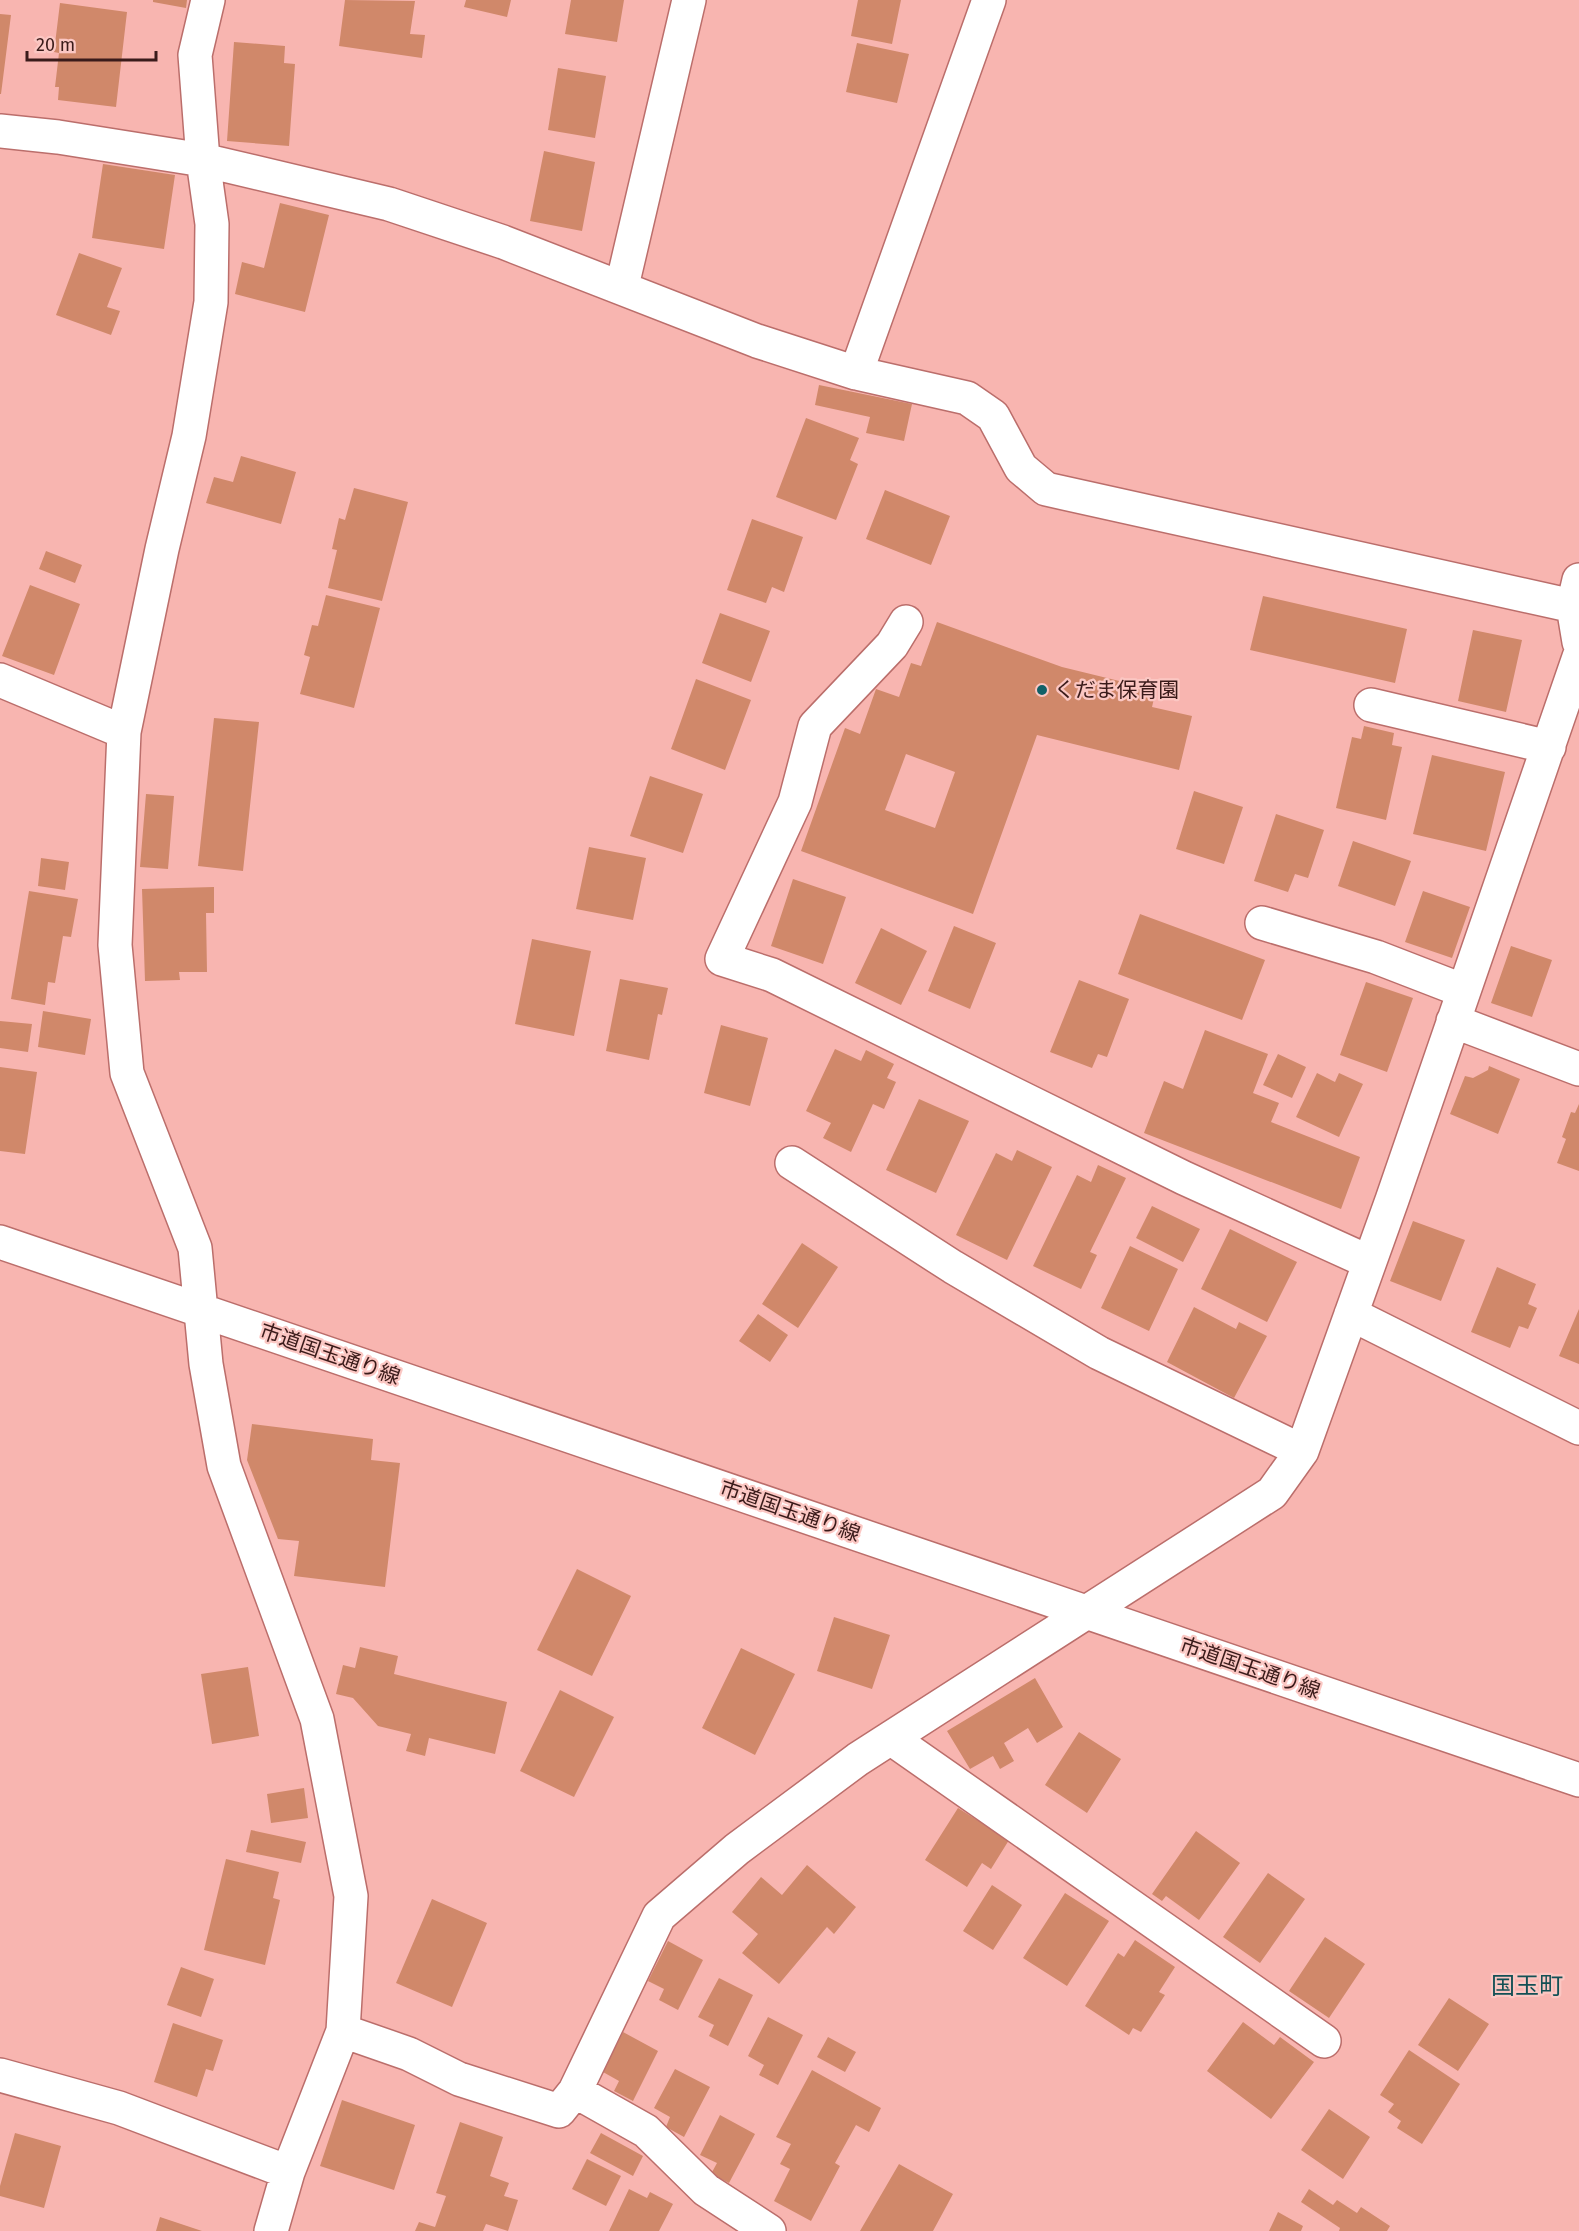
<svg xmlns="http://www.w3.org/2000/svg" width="1579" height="2231" viewBox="0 0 1579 2231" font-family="'Fira Sans','Noto Sans JP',sans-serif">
	<rect width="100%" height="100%" fill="#f8b5b0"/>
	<path fill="#d0886a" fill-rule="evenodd" d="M153,0h34l-1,8 -33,-6z
		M345,0l70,1 -5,33 15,1 -3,23 -83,-12z
		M466,0h45l-4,17 -43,-10z
		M571,0h53l-7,42 -52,-8z
		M858,0h43l-9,44 -41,-8z
		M60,3l67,9 -11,95 -58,-7 1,-13h-4l4,-34 -5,-1z
		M0,14l11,1 -10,79h-1z
		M234,42l51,4 -1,17 11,1 -6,82 -62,-5z
		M857,43l52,11 -12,49 -51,-11z
		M558,68l48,8 -11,62 -47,-8z
		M544,151l51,11 -13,69 -52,-10z
		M103,164l72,11 -11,74 -72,-11z
		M280,203l49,12 -24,97 -70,-18 7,-32 22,6z
		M79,253l43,15 -15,39 13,4 -9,24 -55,-20z
		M819,385l93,19 -8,37 -38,-8 4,-16 -55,-12z
		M806,418l53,20 -9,22 8,4 -22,56 -60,-23z
		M241,456l55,16 -15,52 -75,-21 8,-26 19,5z
		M354,488l54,14 -26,99 -54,-13 9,-38 -5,-1 7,-31 6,2z
		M885,490l65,26 -19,49 -65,-26z
		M752,519l51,18 -19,55 -12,-5 -6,16 -39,-13z
		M46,551l36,14 -7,18 -36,-14z
		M30,585l50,19 -26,71 -52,-19z
		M326,595l54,13 -26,100 -54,-14 10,-37 -6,-2 8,-30 6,1z
		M1263,596l144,33 -12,54 -145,-33z
		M720,613l50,18 -19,51 -49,-19z
		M937,622l125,45 94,23 -4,17 40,9 -13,54 -142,-35 -64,179 -172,-63 44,-123 15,6 16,-45 23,8 12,-34 10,3zM906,754l49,18 -20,56 -50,-18z
		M1473,630l49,10 -16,72 -48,-11z
		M696,679l55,21 -26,70 -54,-21z
		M214,718l45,4 -16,149 -45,-5z
		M1364,726l30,7 -2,12 10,2 -16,73 -50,-12 16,-71 9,2z
		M1432,755l73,17 -19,79 -73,-17z
		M650,776l53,18 -20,59 -53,-17z
		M1194,791l49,16 -19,57 -48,-15z
		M146,794l28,2 -6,73 -28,-2z
		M1276,814l48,16 -16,48 -13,-4 -7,18 -34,-11z
		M1353,841l58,20 -16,45 -57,-20z
		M589,847l57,11 -13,62 -57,-11z
		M41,858l28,4 -4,28 -27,-4z
		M793,879l53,18 -23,67 -52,-18z
		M214,887v26h-8l1,59h-28l1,8 -35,1 -3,-92z
		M29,891l49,8 -7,38 -8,-1 -8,47 -7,-1 -3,23 -34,-6z
		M1423,891l47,16 -18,51 -47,-16z
		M1140,914l125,46 -23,60 -124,-46z
		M954,926l42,17 -26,66 -42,-18z
		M881,928l46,23 -26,54 -46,-22z
		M532,939l59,12 -17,85 -59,-12z
		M1511,946l41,14 -20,57 -41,-14z
		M620,979l48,9 -6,27 -4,-1 -9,46 -43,-9z
		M1079,980l50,19 -22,58 -9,-3 -6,14 -42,-16z
		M1366,982l47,16 -26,74 -47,-17z
		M43,1011l48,8 -6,36 -47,-8z
		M0,1021l32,3 -4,28 -28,-4z
		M721,1025l47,13 -18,68 -46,-13z
		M1205,1030l63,24 -15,39 26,10 -8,19 89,35 -19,52 -197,-76 20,-52 19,8z
		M835,1049l26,12 5,-11 28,14 -7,14 9,4 -12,27 -11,-5 -22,48 -28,-14 8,-15 -25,-12z
		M1278,1054l28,13 -14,31 -29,-13z
		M1489,1066l31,13 -22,55 -48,-20 15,-38 8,2 15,-8z
		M0,1067l37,5 -12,82 -25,-3z
		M1317,1073l18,9 4,-9 24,11 -24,53 -43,-20z
		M919,1099l50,22 -33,72 -50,-23z
		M1579,1104v67l-22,-8 9,-24 -4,-2 9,-25 4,1z
		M1017,1150l35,17 -45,93 -51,-25 40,-82 16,8z
		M1098,1165l28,13 -36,74 7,3 -16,34 -48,-23 44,-91 14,7z
		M1152,1206l48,23 -17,33 -47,-24z
		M1413,1221l52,19 -24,61 -51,-20z
		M1230,1229l67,33 -30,60 -66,-33z
		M802,1243l36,24 -40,61 -36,-24z
		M1130,1246l48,23 -29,62 -48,-23z
		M1497,1267l39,17 -8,20 9,4 -9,21 -9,-3 -9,22 -39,-16z
		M1194,1307l42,22 3,-7 28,14 -33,62 -67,-36z
		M1579,1309v55l-20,-8z
		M758,1314l30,21 -18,27 -31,-21z
		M252,1424l121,15 -2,21 29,3 -15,124 -91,-11 5,-35 -21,-2 -31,-79z
		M577,1569l54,27 -39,80 -55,-26z
		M834,1617l56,18 -18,54 -55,-18z
		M360,1647l38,9 -4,18 113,28 -12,52 -66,-16 -4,18 -19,-5 5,-17 -33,-8 -25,-28 -17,-4 7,-29 12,3z
		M741,1648l54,26 -40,81 -53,-27z
		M248,1667l11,69 -47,8 -11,-70z
		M1035,1678l28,49 -26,16 -9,-15 -24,15 10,18 -14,8 -7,-13 -23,13 -23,-38z
		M560,1690l54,27 -40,80 -54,-26z
		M1079,1732l42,27 -34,54 -42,-28z
		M304,1788l4,30 -37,5 -4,-29z
		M958,1808l51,32 -18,29 -9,-6 -15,24 -42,-27z
		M251,1830l55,12 -5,21 -55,-11z
		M1196,1831l44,32 -41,57 -33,-24 -4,5 -10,-7z
		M226,1859l53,13 -6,26 7,2 -15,65 -61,-15z
		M807,1865l49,42 -22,27 -7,-7 -48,57 -37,-31 16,-19 -26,-22 29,-35 21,18z
		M1268,1873l37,26 -45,64 -37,-26z
		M992,1885l30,20 -29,45 -30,-19z
		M1065,1893l44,28 -42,65 -44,-28z
		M432,1899l55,24 -35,84 -56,-24z
		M1325,1937l40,27 -36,54 -40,-27z
		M1135,1940l40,27 -16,25 6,3 -24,37 -8,-4 -4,7 -44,-29 33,-53 6,4z
		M668,1941l35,19 -25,50 -19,-10 5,-11 -16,-8z
		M181,1967l33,12 -13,38 -34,-12z
		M719,1978l34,17 -25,51 -19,-10 5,-11 -16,-8z
		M1449,1998l40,26 -31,47 -40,-26z
		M768,2017l35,18 -25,50 -19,-10 5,-10 -16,-9z
		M1243,2022l31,23 6,-8 34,25 -43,57 -64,-48z
		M173,2023l50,17 -10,31 -7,-2 -9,28 -43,-15z
		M623,2032l35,19 -25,50 -19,-10 5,-10 -16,-9z
		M828,2037l28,15 -11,20 -28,-15z
		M1409,2050l51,34 -38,60 -25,-16 4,-7 -13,-9 6,-8 -14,-9z
		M675,2069l35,18 -26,50 -18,-10 4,-10 -16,-9z
		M812,2070l69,38 -12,24 -13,-7 -21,38 5,3 -29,55 -37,-20 16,-32 -10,-5 11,-20 -15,-7z
		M342,2100l73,25 -21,65 -74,-24z
		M1329,2109l41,28 -27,42 -42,-29z
		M720,2115l35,19 -26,49 -18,-9 6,-11 -17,-8z
		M460,2122l43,15 -13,39 19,7 -5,13 14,4 -10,31 -22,-7 -3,7h-68l4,-9 16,5 11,-31 -10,-3z
		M15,2133l46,13 -17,62 -44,-12v-10z
		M601,2133l42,23 -10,20 -43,-23z
		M587,2159l34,17 -15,30 -34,-17z
		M899,2164l54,30 -20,37h-73z
		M629,2189l18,9 3,-6 23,12 -14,27h-50z
		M1309,2189l24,16 4,-5 20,13 4,-6 29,19 -3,5h-48l1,-3 -39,-26z
		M1278,2212l25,14 -2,5h-32z
		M160,2217l42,14h-46z"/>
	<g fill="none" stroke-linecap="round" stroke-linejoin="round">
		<g stroke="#bb6e6b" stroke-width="36">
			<path id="minor" d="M208,0l-13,55 8,105 9,64 -1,78 -22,134 -27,113 -38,183 -9,213 12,128 68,175 11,116 18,102 93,253 34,177 -8,135 -55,141 -17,59
				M0,131l58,6 145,23 186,44 114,38 254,99 99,32 111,25 26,18 28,52 25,21 527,117
				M622,286l67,-286
				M856,373l133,-373
				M1579,580l-6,26 6,36
				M906,622l-14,23 -77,81 -20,76 -73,157 50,16 412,203 185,84
				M0,680l124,52
				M1371,705l178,42
				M1262,923l114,34 88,34
				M1453,1021l126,48
				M792,1163l161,104 146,86 203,98
				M0,1242l1579,538
				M1351,1314l228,114
				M892,1739l432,302
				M343,2031l66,23 50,25 100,32 16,-20 84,-175 78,-67 121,-90 414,-266 30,-42 90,-251 187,-543
				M0,2075l119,33 169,64
				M575,2091l71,40 60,59 63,41"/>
		</g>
		<use href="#minor" stroke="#fff" stroke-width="33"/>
	</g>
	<circle fill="#116168" stroke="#fbc7c3" stroke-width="2" cx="1042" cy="690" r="6"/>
	<g text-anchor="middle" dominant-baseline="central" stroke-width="4.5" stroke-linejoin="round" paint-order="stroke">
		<g font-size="21" fill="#3a1b1a" stroke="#fbc7c3" text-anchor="start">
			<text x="1054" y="690">くだま保育園</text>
		</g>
		<g font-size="21" fill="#3a1b1a" stroke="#fbc7c3">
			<text transform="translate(330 1354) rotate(19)">市道国玉通り線</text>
			<text transform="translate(790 1511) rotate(19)">市道国玉通り線</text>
			<text transform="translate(1250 1668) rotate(19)">市道国玉通り線</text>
		</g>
		<g font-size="24" fill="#135055" stroke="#fbc7c3">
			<text x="1527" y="1986">国玉町</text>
		</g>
	</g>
	<path d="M27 51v9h129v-9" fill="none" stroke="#3a1b1a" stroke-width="3"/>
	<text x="36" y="51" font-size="18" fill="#3a1b1a" stroke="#fbc7c3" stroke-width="4.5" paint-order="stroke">20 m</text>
</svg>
